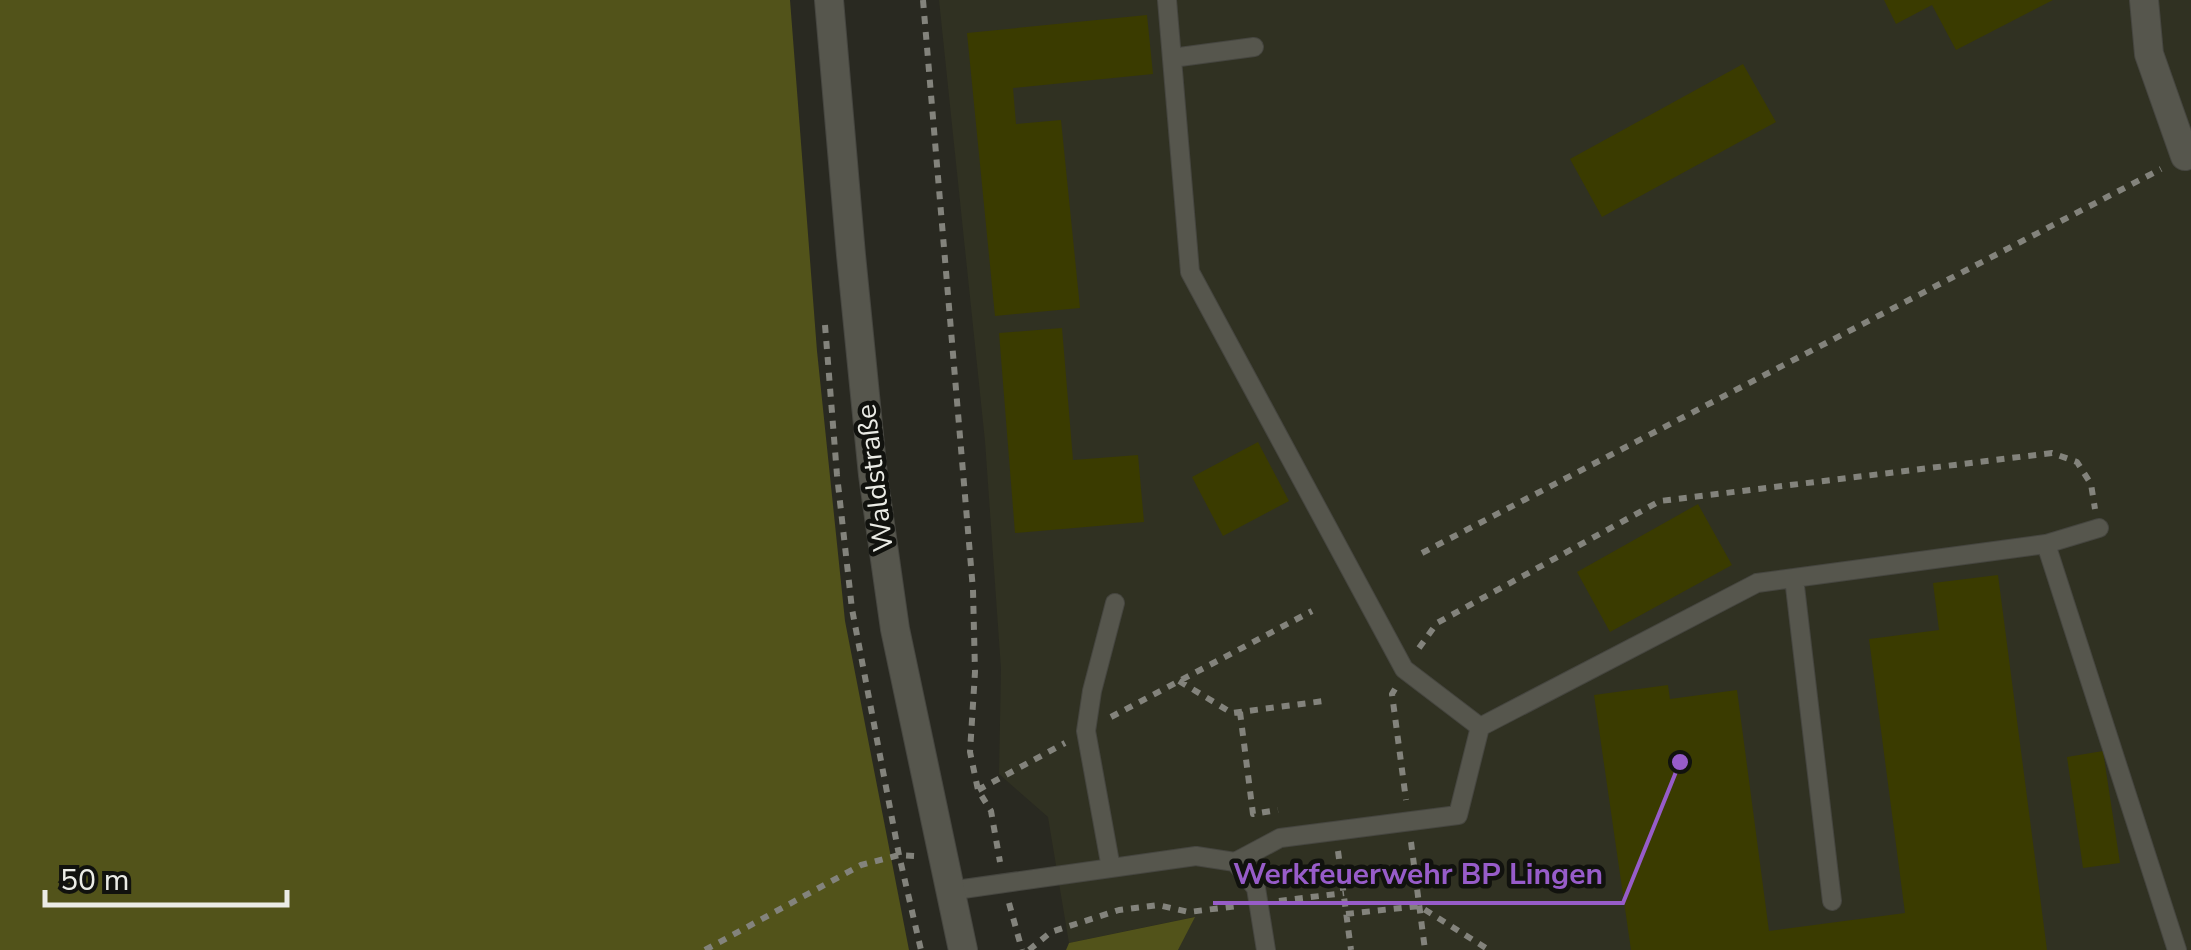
<svg xmlns="http://www.w3.org/2000/svg" width="2191" height="950" viewBox="0 0 2191 950" font-family="'Nunito Sans',sans-serif">
	<rect width="100%" height="100%" fill="#292921"/>
	<path fill="#303122" d="M939,0h1252v950h-1013l16,-33 -125,26 -21,-126 -49,-43 2,-105 -16,-228z"/>
	<path fill="#52531a" d="M0,0h790l27,351 28,270 64,329h-909z
		M1195,917l-17,33h-112l3,-7z"/>
	<path fill="#3a3b00" d="M1884,0h169l-97,50 -24,-45 -36,19z
		M1147,15l6,59 -140,14 3,36 45,-4 19,188 -85,8 -28,-283z
		M1743,64l33,58 -174,95 -32,-58z
		M1062,328l11,132 65,-5 6,67 -129,11 -16,-200z
		M1258,442l31,59 -66,35 -31,-59z
		M1698,504l34,61 -122,67 -33,-60z
		M1998,575l49,375h-416l-37,-255 74,-10 2,14 67,-9 32,241 136,-18 -36,-274 70,-9 -6,-47z
		M2103,751l17,112 -37,5 -16,-111z"/>
	<g fill="none" stroke-linecap="round" stroke-linejoin="round">
		<g stroke="#464640" stroke-width="20">
			<path id="service" d="M1167,0l23,272 214,397 76,58
				M1172,58l82,-11
				M2046,544l53,-16
				M1794,578l38,323
				M1235,862l45,-24 178,-23 22,-88 277,-144 289,-39 131,406
				M1111,868l-25,-137 6,-40 23,-88
				M949,891l247,-35 39,6 21,26 10,62"/>
		</g>
		<g stroke="#464640" stroke-width="30">
			<path id="minor" d="M2144,0l5,54 36,102"/>
		</g>
		<g stroke="#464640" stroke-width="30">
			<path id="tertiary" d="M829,0l22,255 22,220 22,154 68,321"/>
		</g>
		<path stroke="#83837c" stroke-width="6" stroke-dasharray="8 8" stroke-linecap="butt" d="M923,0l50,590 2,82 -5,80 8,38 13,21 9,51
			M825,325l12,150 15,134 47,246 22,95
			M1422,553l739,-384
			M1419,648l18,-25 223,-122 392,-48 25,9 14,22 4,25
			M1179,681l53,32 92,-12
			M1395,689l-3,5 14,106
			M1240,712l13,102 25,-4
			M1111,717l201,-106
			M978,790l87,-47
			M1411,842l14,108
			M1338,851l13,99
			M1279,901l65,-8
			M1009,903l13,47
			M1346,914l73,-8 70,44
			M705,950l156,-85 38,-10 17,1
			M1029,950l22,-18 68,-22 39,-5 31,7 48,-6"/>
		<use href="#service" stroke="#56564d" stroke-width="18"/>
		<use href="#minor" stroke="#56564d" stroke-width="28"/>
		<use href="#tertiary" stroke="#56564d" stroke-width="28"/>
	</g>
	<g text-anchor="middle" dominant-baseline="central" stroke-width="9" stroke-linejoin="round" paint-order="stroke">
		<g font-size="28" fill="#ebece6" stroke="#11120e">
			<text transform="translate(875 478) rotate(-97)">Waldstraße</text>
		</g>
	</g>
	<path fill="none" stroke="#975cc9" stroke-width="4" d="M1680 762L1623 903H1213"/>
	<circle fill="#975cc9" stroke="#11120e" stroke-width="4" cx="1680" cy="762" r="10"/>
	<g font-size="30" text-anchor="middle" font-weight="bold" fill="#975cc9" stroke="#11120e" stroke-width="9" stroke-linejoin="round" paint-order="stroke">
		<text x="1418" y="884">Werkfeuerwehr BP Lingen</text>
	</g>
	<path d="M45 890v15h242v-15" fill="none" stroke="#ebece6" stroke-width="5"/>
	<text x="60" y="890" font-size="30" fill="#ebece6" stroke="#11120e" stroke-width="8" paint-order="stroke">50 m</text>
</svg>
